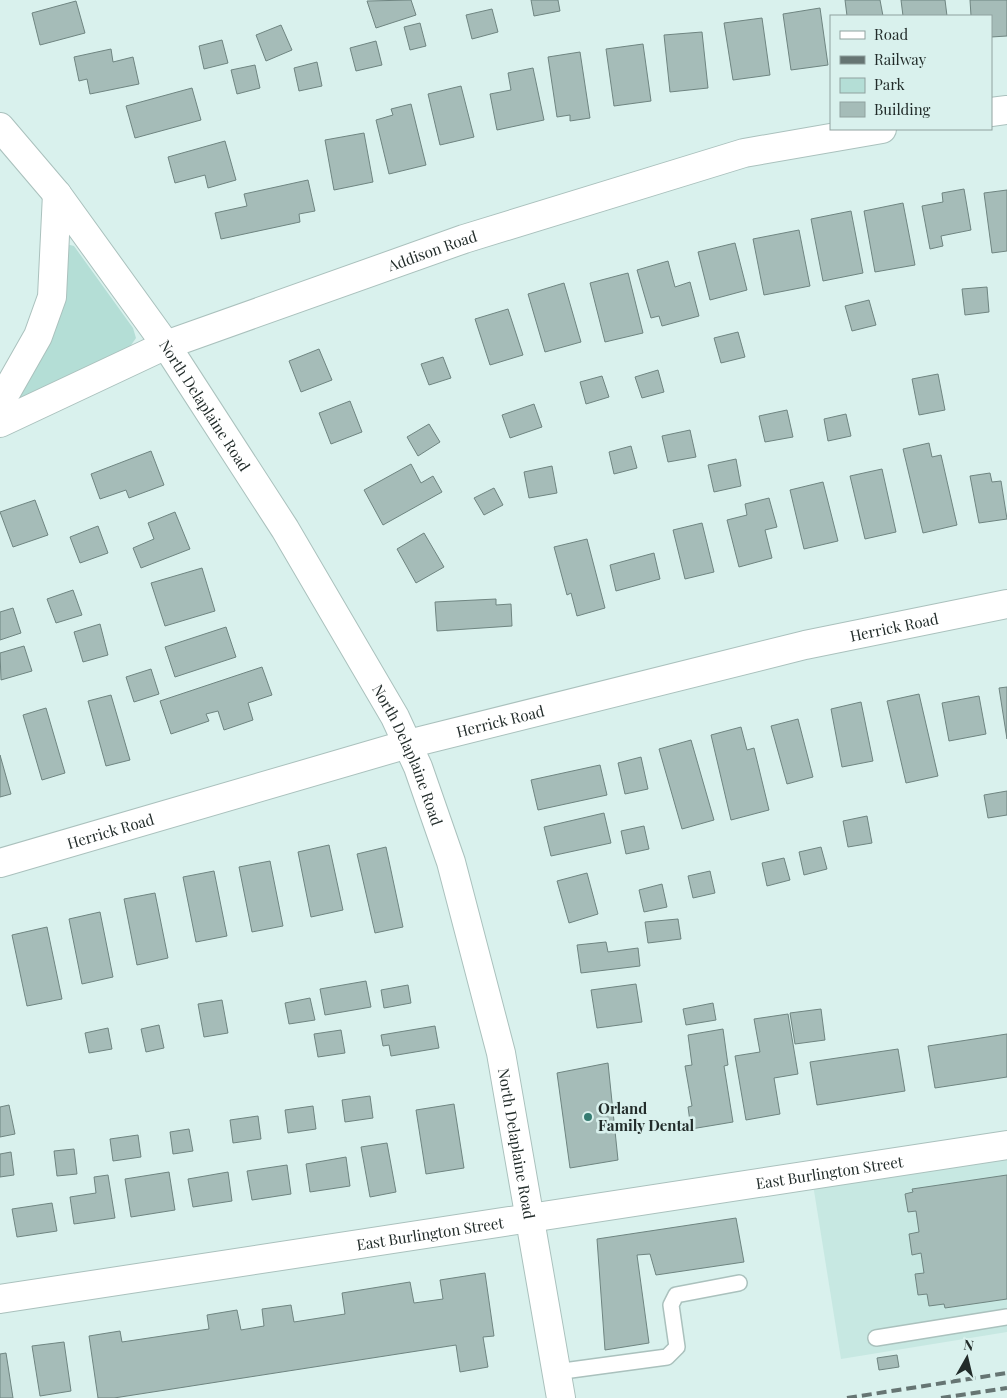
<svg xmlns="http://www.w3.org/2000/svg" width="1007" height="1398" viewBox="0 0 1007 1398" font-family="'Playfair Display',serif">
	<rect width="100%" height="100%" fill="#d9f1ed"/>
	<path fill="#c7e8e2" d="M1007,1142v190l-166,27 -30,-187z"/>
	<path fill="#b4ded6" d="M70,245l4,1 59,82 3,10 -7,10 -110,52 -1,-2 48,-152z"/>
	<path fill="#a5bcb8" stroke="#6f8581" d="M411,0l5,15 -40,13 -9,-27z
		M531,0h27l2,11 -26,5z
		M845,0h35l3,16h-36z
		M901,0h44l2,16h-44z
		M970,0h37v36l-16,1v-21h-20z
		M76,1l9,32 -45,12 -8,-32z
		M820,8l8,57 -37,5 -8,-56z
		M492,9l6,23 -26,7 -6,-24z
		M762,18l8,57 -37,5 -9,-57z
		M420,23l6,23 -16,4 -6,-23z
		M281,25l11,25 -26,11 -10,-26z
		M702,32l6,56 -38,4 -6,-57z
		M222,40l6,23 -24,6 -5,-23z
		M376,41l6,24 -26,6 -6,-23z
		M643,44l8,57 -37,5 -8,-57z
		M111,49l2,13 20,-5 6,27 -49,10 -3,-15 -8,2 -5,-24z
		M580,52l10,66 -20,3v-6l-13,2 -9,-60z
		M317,62l5,24 -23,5 -5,-23z
		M255,65l5,23 -23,6 -6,-24z
		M533,68l11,52 -47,10 -7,-36 21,-4 -3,-17z
		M461,86l13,51 -34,8 -12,-51z
		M192,88l9,32 -66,18 -9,-32z
		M411,104l15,61 -37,9 -13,-54 17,-5 -2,-6z
		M364,133l9,49 -39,8 -9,-50z
		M225,141l11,39 -28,8 -3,-13 -30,8 -7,-26z
		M308,180l7,31 -16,3 1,8 -79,17 -6,-26 32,-7 -3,-12z
		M964,189l7,41 -30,6 2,10 -13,3 -8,-43 21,-4 -1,-9z
		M1007,190v61l-15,2 -8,-60z
		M903,203l12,62 -40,7 -11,-61z
		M851,211l12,62 -40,8 -12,-62z
		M799,230l11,56 -46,9 -11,-56z
		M735,243l12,47 -37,10 -12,-48z
		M668,261l7,26 15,-5 9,34 -37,10 -3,-10 -8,2 -14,-48z
		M628,273l15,60 -38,9 -15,-59z
		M564,283l17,59 -36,10 -17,-58z
		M987,287l2,25 -24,3 -3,-26z
		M869,300l7,25 -24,6 -7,-25z
		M508,309l15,46 -33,10 -15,-46z
		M738,332l7,25 -24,6 -7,-25z
		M319,349l13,31 -31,12 -12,-31z
		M443,357l8,21 -22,7 -8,-21z
		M658,370l6,22 -22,6 -7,-21z
		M938,374l7,36 -26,5 -7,-36z
		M602,376l7,21 -23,7 -6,-22z
		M350,401l12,31 -31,12 -12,-31z
		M534,404l8,23 -32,11 -8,-23z
		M787,410l6,27 -28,5 -6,-26z
		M846,414l5,22 -23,5 -4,-22z
		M429,424l11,18 -22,14 -11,-19z
		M690,430l6,27 -28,5 -6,-26z
		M929,443l3,14 9,-2 16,70 -34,8 -20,-84z
		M631,446l6,22 -23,6 -5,-22z
		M151,451l13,34 -35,13 -3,-8 -26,9 -9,-25z
		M736,459l5,27 -27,6 -6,-27z
		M411,464l10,19 12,-7 9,16 -59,33 -19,-35z
		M552,466l5,27 -28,5 -5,-26z
		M882,469l14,63 -31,7 -15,-63z
		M990,473l2,9 9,-1 6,38 -28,4 -9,-47z
		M823,482l15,59 -34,8 -14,-59z
		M494,488l9,17 -19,10 -10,-17z
		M769,498l8,29 -12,3 7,28 -33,9 -12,-47 20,-5 -2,-11z
		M35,500l13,35 -35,12 -13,-35z
		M175,512l15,37 -49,19 -8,-20 21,-9 -6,-16z
		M702,523l12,49 -29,7 -12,-49z
		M98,526l10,27 -28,10 -10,-26z
		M424,533l20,34 -28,16 -19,-34z
		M587,539l18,69 -28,8 -6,-23 -4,2 -13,-48z
		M654,553l6,26 -44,12 -6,-26z
		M202,568l13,43 -50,15 -14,-43z
		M73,590l9,25 -26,8 -9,-24z
		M496,599v6l15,-1 1,22 -75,5 -2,-29z
		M13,608l8,25 -21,7v-28z
		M100,624l8,31 -25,7 -9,-30z
		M226,627l10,30 -61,20 -10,-30z
		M24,646l8,25 -31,9 -1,-27z
		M262,667l10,28 -24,8 5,17 -29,10 -6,-19 -12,3 3,7 -38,13 -11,-33z
		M151,669l8,25 -25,8 -8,-25z
		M1007,687v52l-8,-51z
		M919,694l19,82 -32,7 -19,-82z
		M111,695l19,65 -24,6 -18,-65z
		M979,696l7,38 -37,7 -7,-38z
		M861,702l12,59 -31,6 -11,-58z
		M46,708l19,65 -23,7 -19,-65z
		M798,719l15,58 -26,7 -16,-58z
		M741,727l6,23 7,-2 15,62 -38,10 -20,-85z
		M691,740l23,80 -32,9 -23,-80z
		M0,755l11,39 -11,3z
		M641,757l7,32 -23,5 -7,-31z
		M600,765l7,30 -69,15 -7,-30z
		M1007,791v24l-19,3 -4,-23z
		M604,813l7,30 -60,13 -7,-29z
		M867,816l5,27 -24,4 -5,-26z
		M644,826l5,23 -23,5 -5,-23z
		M329,845l14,65 -32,7 -13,-65z
		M386,847l17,80 -28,6 -18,-79z
		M821,847l6,22 -23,6 -5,-23z
		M784,858l6,22 -23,6 -5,-23z
		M270,861l13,65 -31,6 -13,-65z
		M214,871l13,65 -31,6 -13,-65z
		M710,871l5,22 -22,5 -5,-22z
		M587,873l11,41 -29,9 -12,-42z
		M662,884l5,23 -23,5 -5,-22z
		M155,893l13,65 -31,7 -13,-66z
		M100,912l13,65 -31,7 -13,-65z
		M678,919l3,20 -33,4 -3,-21z
		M47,927l15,72 -35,7 -15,-71z
		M606,942l2,10 30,-4 2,18 -59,7 -4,-28z
		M366,981l5,26 -46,8 -5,-26z
		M636,984l6,38 -45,6 -6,-38z
		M408,985l3,18 -27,5 -3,-18z
		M310,998l5,22 -26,4 -4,-21z
		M222,1000l6,33 -24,4 -6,-33z
		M713,1003l3,17 -30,5 -3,-16z
		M821,1009l4,31 -30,4 -5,-31z
		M788,1014l10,60 -24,4 6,36 -34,6 -11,-64 25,-4 -6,-33z
		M159,1025l5,23 -18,4 -5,-23z
		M435,1026l4,22 -48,8 -2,-11 -6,1 -2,-11z
		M108,1028l4,21 -23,4 -4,-20z
		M723,1029l5,36 -4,1 9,56 -42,7 -3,-22 4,-1 -7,-40 7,-1 -4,-30z
		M341,1030l4,23 -27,4 -4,-23z
		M1007,1034v43l-72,11 -7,-42z
		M898,1049l7,42 -88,14 -7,-43z
		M608,1063l10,97 -48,8 -13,-95z
		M370,1096l3,22 -28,4 -3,-22z
		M454,1104l10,64 -38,6 -10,-64z
		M9,1105l6,29 -15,3v-30z
		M313,1106l3,23 -28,4 -3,-23z
		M258,1116l3,23 -28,4 -3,-23z
		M189,1129l4,22 -20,3 -3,-22z
		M138,1135l3,22 -28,4 -3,-22z
		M387,1143l9,49 -26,5 -9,-50z
		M74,1149l3,25 -20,2 -3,-25z
		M11,1152l3,23 -14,2v-23z
		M346,1157l4,29 -40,6 -4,-28z
		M287,1165l4,29 -39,6 -5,-29z
		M169,1172l6,38 -44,7 -6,-38z
		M228,1172l4,29 -39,6 -5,-28z
		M108,1175l7,43 -41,6 -4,-27 26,-4 -2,-16z
		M1007,1175v124l-62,9 -1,-4 -15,2 -2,-12 -9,1 -3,-21 9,-1 -3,-20 -9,2 -3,-21 10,-2 -3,-21 -8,1 -3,-18 8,-2 -1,-3z
		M52,1203l5,28 -40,6 -5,-28z
		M736,1218l8,44 -88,13 -6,-21 -13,1 12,88 -44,7 -8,-111z
		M485,1273l9,63 -11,1 5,30 -28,5 -4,-27 -342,53h-16l-9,-62 31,-5 2,11 87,-13 -2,-14 30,-5 4,20 23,-4 -2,-17 29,-4 3,17 51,-8 -3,-21 68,-11 4,21 29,-4 -3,-19z
		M64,1342l7,49 -31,5 -8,-50z
		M6,1353l7,45h-13v-44z
		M897,1355l2,12 -20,3 -2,-12z"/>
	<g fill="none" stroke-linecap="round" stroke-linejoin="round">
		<g stroke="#aac1bd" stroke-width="18">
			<path id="lane" d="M876,1338l131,-21
				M556,1372l111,-15 10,-10 -6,-42 5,-10 63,-12"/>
		</g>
		<g stroke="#aac1bd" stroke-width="30">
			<g id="street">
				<path d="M991,112l16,-2"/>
				<path id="s1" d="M0,127l57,67 109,151 119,184 110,188 23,50 33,95 50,191 60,345"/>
				<path d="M0,403l38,-67 14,-39 5,-103"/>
				<path id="s2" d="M0,423l166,-78 298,-106 280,-86 138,-24"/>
				<path id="s3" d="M0,863l408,-119 397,-99 202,-41"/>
				<path id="s4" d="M0,1299l1007,-154"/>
			</g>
		</g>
		<use href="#lane" stroke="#fff" stroke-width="15"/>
		<use href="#street" stroke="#fff" stroke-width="28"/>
		<path stroke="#667573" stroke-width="4" stroke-dasharray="10 5" stroke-linecap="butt" d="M847,1398l160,-25
			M941,1398l66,-10"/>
	</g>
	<circle fill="#357b71" stroke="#d9f1ed" stroke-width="2" cx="588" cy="1117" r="5"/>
	<g text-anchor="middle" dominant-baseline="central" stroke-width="5" stroke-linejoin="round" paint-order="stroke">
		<g font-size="15" fill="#222c2a" stroke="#d9f1ed">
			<text stroke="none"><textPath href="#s2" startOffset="466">Addison Road</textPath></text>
			<text stroke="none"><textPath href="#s1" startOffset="346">North Delaplaine Road</textPath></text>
			<text stroke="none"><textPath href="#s3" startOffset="925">Herrick Road</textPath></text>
			<text stroke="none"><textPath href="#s3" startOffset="520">Herrick Road</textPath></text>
			<text stroke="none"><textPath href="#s1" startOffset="751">North Delaplaine Road</textPath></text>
			<text stroke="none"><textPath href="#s3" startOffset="115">Herrick Road</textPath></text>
			<text stroke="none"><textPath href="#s1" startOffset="1156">North Delaplaine Road</textPath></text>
			<text stroke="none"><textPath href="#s4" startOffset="839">East Burlington Street</textPath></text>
			<text stroke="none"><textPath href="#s4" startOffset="435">East Burlington Street</textPath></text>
		</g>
		<g font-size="15" font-weight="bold" fill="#222c2a" stroke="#d9f1ed" text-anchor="start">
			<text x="598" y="1108">Orland<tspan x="598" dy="17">Family Dental</tspan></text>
		</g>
	</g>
	<rect x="830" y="15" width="162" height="115" fill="#d9f1ed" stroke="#90a29f"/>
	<rect x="840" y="31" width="25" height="8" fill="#ffffff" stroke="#90a29f"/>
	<text x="874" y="40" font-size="15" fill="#222c2a">Road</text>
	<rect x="840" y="56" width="25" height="8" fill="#667573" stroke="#90a29f"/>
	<text x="874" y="65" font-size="15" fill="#222c2a">Railway</text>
	<rect x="840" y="78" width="25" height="15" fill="#b4ded6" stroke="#90a29f"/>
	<text x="874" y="90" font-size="15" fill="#222c2a">Park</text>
	<rect x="840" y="102" width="25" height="15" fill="#a5bcb8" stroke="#90a29f"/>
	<text x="874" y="115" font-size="15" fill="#222c2a">Building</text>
	<g transform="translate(967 1358) rotate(8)" stroke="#d9f1ed" stroke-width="4" paint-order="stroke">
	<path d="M0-4L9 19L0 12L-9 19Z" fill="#222c2a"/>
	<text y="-8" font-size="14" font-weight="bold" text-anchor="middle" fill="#222c2a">N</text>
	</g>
</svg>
